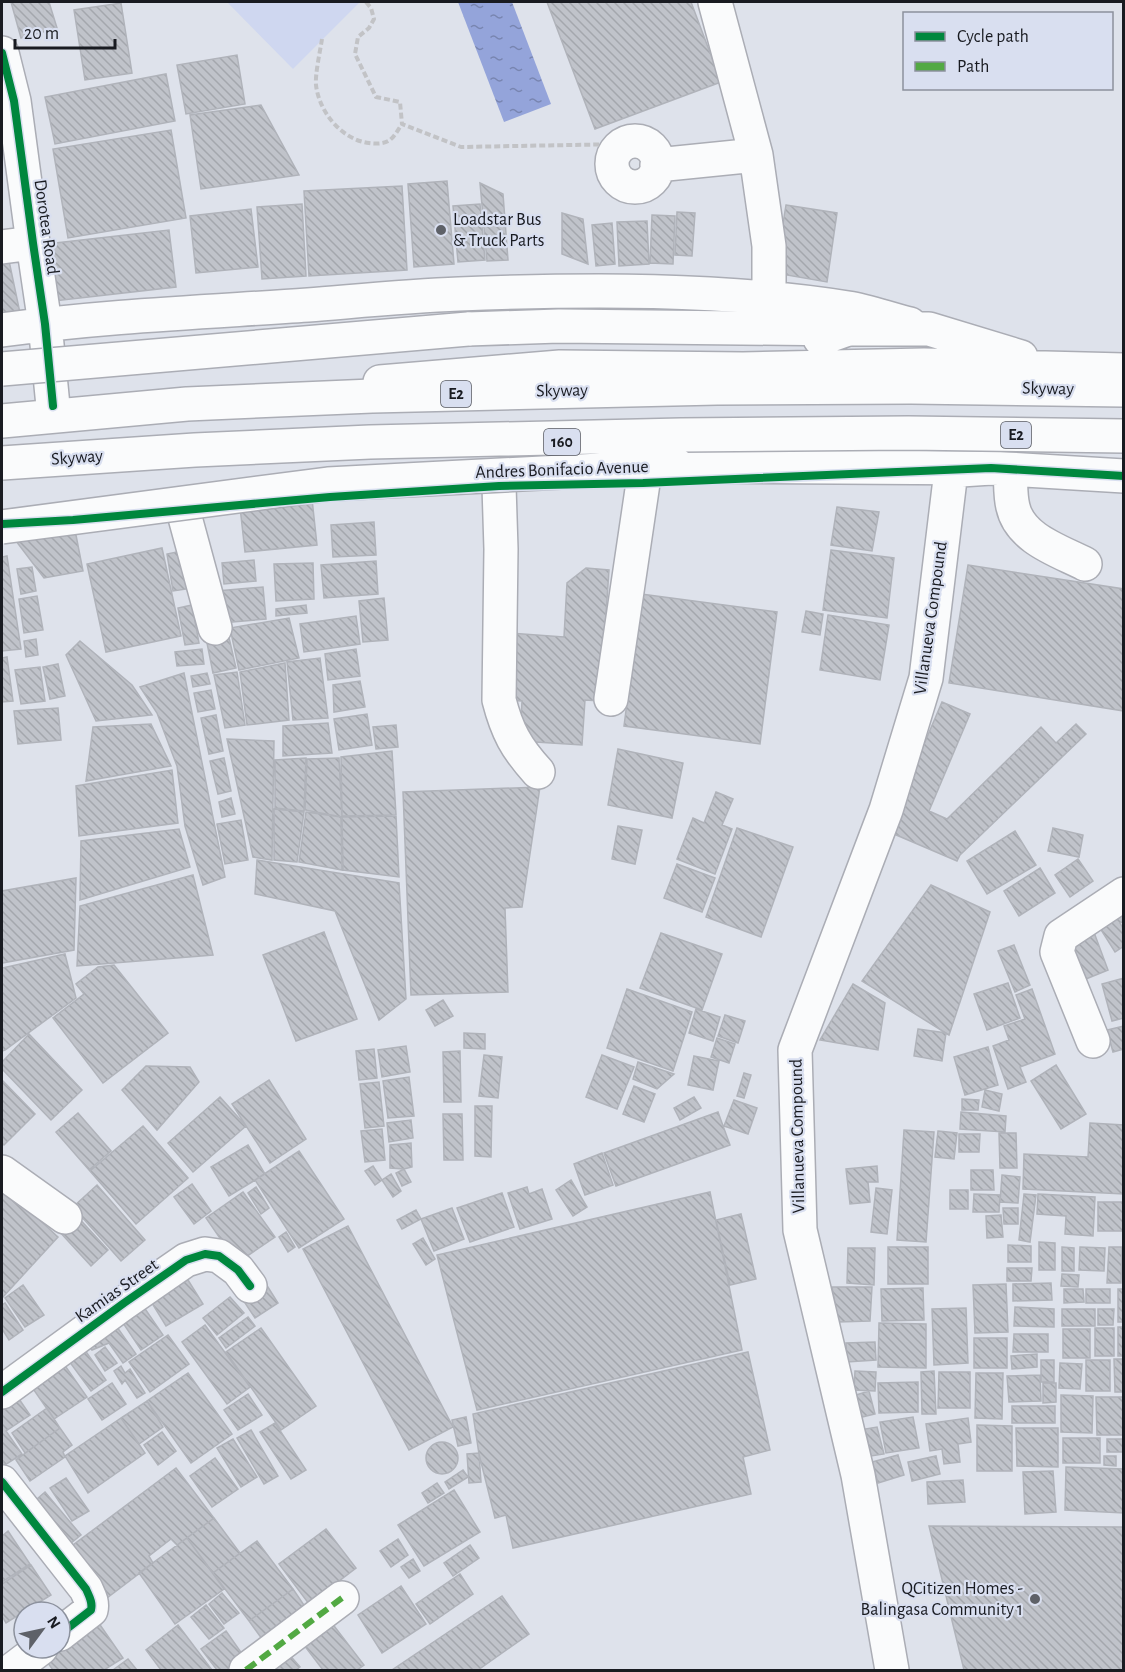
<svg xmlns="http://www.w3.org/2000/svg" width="1125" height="1672" viewBox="0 0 1125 1672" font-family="'Alegreya Sans',sans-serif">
	<defs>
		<pattern id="water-ripples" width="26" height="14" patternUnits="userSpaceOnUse" patternTransform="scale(1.5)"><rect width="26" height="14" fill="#94a4da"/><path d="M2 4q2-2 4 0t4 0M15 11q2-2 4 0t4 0" fill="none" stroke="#7885b0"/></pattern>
		<pattern id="building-back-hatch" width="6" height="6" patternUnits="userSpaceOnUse" patternTransform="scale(1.5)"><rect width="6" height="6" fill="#c0c3ca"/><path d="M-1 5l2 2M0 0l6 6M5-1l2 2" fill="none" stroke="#a4a7ad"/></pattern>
	</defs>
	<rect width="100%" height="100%" fill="#dee2eb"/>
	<path fill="#cfd7f0" d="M227,2h133l-67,67z"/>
	<path fill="url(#water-ripples)" d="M458,2h54l39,102 -47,18z"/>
	<path fill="url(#building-back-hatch)" stroke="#b0b3ba" stroke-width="1.5" d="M11,2h38l8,26 -36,10z
		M547,2h144l30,80 -126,47z
		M121,3l11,70 -47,7 -11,-70z
		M237,55l8,49 -59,10 -9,-49z
		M166,74l9,47 -120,23 -10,-47z
		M261,105l38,70 -98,14 -11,-74z
		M171,130l15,88 -118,20 -15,-89z
		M447,181l7,83 -40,3 -6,-83z
		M480,183l23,11 5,66 -21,1z
		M402,186l5,84 -98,6 -5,-85z
		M302,204l4,72 -44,3 -5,-72z
		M480,204l5,56 -27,2 -5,-56z
		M786,205l51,8 -10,69 -52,-9z
		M251,209l7,58 -62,6 -6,-57z
		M677,212l18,1 -3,43 -17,-1z
		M562,213l21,6 5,45 -26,-10z
		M652,215l23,1 -2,48 -23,-1z
		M647,221l2,43 -30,2 -2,-44z
		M612,223l3,41 -19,2 -4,-41z
		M169,230l7,57 -122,14 -7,-57z
		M8,256l12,57 -18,4v-60z
		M312,499l5,46 -72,7 -5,-45z
		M837,507l42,5 -7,39 -41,-6z
		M374,522l2,33 -43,2 -2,-32z
		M75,530l8,41 -39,7 -28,-37z
		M162,548l19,88 -75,16 -19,-88z
		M831,550l63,8 -7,60 -64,-8z
		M181,551l19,36 -27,4 -6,-37z
		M7,556l14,93 -19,2v-94z
		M254,560l2,21 -32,3 -2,-21z
		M376,561l2,33 -54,4 -3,-33z
		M313,563l1,36 -38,2 -2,-37z
		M968,565l156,24v122l-175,-28z
		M32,567l4,24 -15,3 -4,-25z
		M586,568l23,2 -9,131 -15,-1 -3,45 -62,-4 2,-40 -16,-1 4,-67 54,4 3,-54z
		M263,587l3,32 -45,4 -4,-32z
		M641,594l136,18 -17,132 -136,-18z
		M37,596l6,34 -19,3 -5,-34z
		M384,598l4,42 -25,2 -4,-41z
		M192,605l7,38 -14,2 -7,-37z
		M306,605l1,8 -31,3v-7z
		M806,611l17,3 -3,21 -18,-3z
		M828,615l61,10 -9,55 -60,-10z
		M356,616l4,28 -56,8 -4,-28z
		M289,618l10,40 -60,12 -9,-42z
		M227,629l9,39 -23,5 -8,-40z
		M36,639l2,16 -12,2 -2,-16z
		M80,641l52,44 20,30 -56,6 -30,-66z
		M202,649l2,15 -27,2 -2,-14z
		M356,649l4,27 -32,4 -3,-26z
		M7,657l6,44 -11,1v-44z
		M320,658l8,60 -35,2 -6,-58z
		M285,663l4,57 -42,5 -7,-53z
		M58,664l7,32 -15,3 -7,-32z
		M40,667l5,34 -24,3 -6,-34z
		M237,672l8,53 -20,3 -11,-53z
		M184,673l41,204 -22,8 -18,-59 -8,-60 -20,-53 -17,-26z
		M207,673l3,11 -17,3 -2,-11z
		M360,681l5,26 -31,5 -1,-27z
		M211,690l4,19 -17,3 -4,-19z
		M942,702l28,12 -41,97 18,8 94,-92 15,16 20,-19 10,10 -126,121 -3,6 -70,-30z
		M58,708l3,32 -43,4 -4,-33z
		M367,714l5,31 -33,5 -5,-31z
		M216,715l7,36 -14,3 -8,-36z
		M328,723l4,30 -49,3v-30z
		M151,724l20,42 -85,15 7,-54z
		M396,725l2,22 -22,2 -3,-22z
		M227,739l47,2 -2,119 -19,-3z
		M618,749l65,14 -11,55 -64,-13z
		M392,751l4,64 -54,1 -1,-59z
		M224,758l7,33 -13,3 -8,-33z
		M306,758l-2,53 -29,-3v-48z
		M339,758l3,59 -37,-7 2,-51z
		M172,770l6,53 -99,13 -3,-50z
		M540,787l-18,120 -17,1 3,84 -97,3 -8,-203z
		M716,792l17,7 -11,26 10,4 -17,45 -38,-15 16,-41 11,5z
		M231,798l4,16 -13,3 -3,-15z
		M274,809l30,3 -7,50 -23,-2z
		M306,812l35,5 1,53 -43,-8z
		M396,816l3,61 -56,-7 -1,-53z
		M241,820l7,40 -23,4 -8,-40z
		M618,826l24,4 -7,34 -23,-5z
		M737,828l56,19 -32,90 -55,-20z
		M1053,828l30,7 -4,22 -31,-6z
		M179,829l11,38 -110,33 1,-59z
		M1015,831l21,34 -49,29 -20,-33z
		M1078,859l15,22 -23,16 -15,-22z
		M257,860l142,23 7,116 -27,21 -44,-109 -80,-17z
		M677,864l38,14 -13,34 -38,-14z
		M1040,868l15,25 -36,23 -15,-25z
		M193,875l20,80 -136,11 3,-60z
		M76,878l-2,72 -72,13v-72z
		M931,885l59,27 -41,123 -87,-54z
		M1124,909v12l-4,2 4,7v16l-9,6 -17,-27z
		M1092,927l16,43 -22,9 -17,-43z
		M324,932l33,87 -61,22 -33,-86z
		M661,933l61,21 -20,56 -62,-22z
		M1014,945l16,40 -15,7 -17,-41z
		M65,954l11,44 -71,52 -3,1v-83z
		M114,965l54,68 -65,50 -50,-65 31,-24 -8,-10 22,-17z
		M1124,978v40l-12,3 -10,-37z
		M1008,983l12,35 -33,12 -13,-36z
		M853,984l32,19 -7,47 -58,-10z
		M627,989l65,23 -19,59 -66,-23z
		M1032,989l23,65 -35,13 6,15 -18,7 -15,-43 16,-6 -5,-14 21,-7 -9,-24z
		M443,1000l10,16 -18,10 -9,-16z
		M696,1009l24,8 -7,24 -24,-8z
		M725,1015l20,6 -7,22 -20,-7z
		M1124,1026v23l-11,3 -6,-22z
		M918,1029l28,4 -4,28 -28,-5z
		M464,1033l21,1v15l-21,-1z
		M29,1034l53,56 -31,30 -49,-51v-7z
		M717,1038l18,6 -6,19 -18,-6z
		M406,1046l4,26 -28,5 -4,-27z
		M988,1047l10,38 -33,10 -11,-38z
		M374,1049l3,29 -18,2 -3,-29z
		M460,1051l1,51h-17l-1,-50z
		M484,1055l18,2 -4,41 -19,-2z
		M602,1055l32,12 -17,42 -31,-12z
		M694,1056l25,5 -6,29 -25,-5z
		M638,1062l36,12 -17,15 -24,-10z
		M1056,1065l30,49 -25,15 -30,-48z
		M146,1066l44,1 9,15 -42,48 -35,-40z
		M744,1073l7,2 -7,23 -7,-2z
		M409,1077l5,39 -26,2 -5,-37z
		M2,1080l33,34 -31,31 -2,-2z
		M269,1080l37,59 -36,24 -38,-59z
		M379,1082l5,44 -19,2 -5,-44z
		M634,1086l21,8 -11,28 -21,-8z
		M985,1090l17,4 -3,17 -17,-4z
		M220,1097l26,29 -53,46 -25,-29z
		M694,1097l7,11 -21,12 -6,-12z
		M962,1099l17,1 -1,10h-16z
		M734,1100l23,8 -9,26 -24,-8z
		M475,1106h17l-1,51 -16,-1z
		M718,1112l12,33 -114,41 -12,-33z
		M961,1112l45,4 -1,16 -45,-3z
		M78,1113l33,38 -22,19 -33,-38z
		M443,1114h19l1,46h-19z
		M411,1120l2,18 -24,4 -2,-19z
		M1090,1123l34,2v69l-101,-5 1,-35 64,3z
		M143,1126l45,52 -52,46 -46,-53z
		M382,1129l3,31 -20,2 -4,-31z
		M904,1130l30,2 -8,110 -29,-2z
		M938,1131l19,2 -3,26 -19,-2z
		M999,1133h17l1,35h-17z
		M959,1134h21l-1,18h-20z
		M411,1143l1,24 -8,2 -14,-1v-23z
		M248,1145l17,29 -36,22 -18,-29z
		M299,1151l45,68 -45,29 -44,-68z
		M602,1153l11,32 -28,10 -11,-31z
		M373,1166l9,14 -7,5 -10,-14z
		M877,1166l1,16h-10l2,20 -20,2 -4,-35z
		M404,1169l7,13 -9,4 -6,-13z
		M971,1170h22l1,20h-23z
		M391,1174l10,17 -8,6 -11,-17z
		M1002,1175l18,2 -2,26 -18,-1z
		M571,1180l16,27 -14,9 -17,-26z
		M192,1184l19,27 -17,13 -20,-27z
		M2,1185l56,52 -56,61z
		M97,1185l48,55 -24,21 -48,-54z
		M256,1187l13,21 -8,6 -13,-21z
		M527,1187l2,7 13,-5 10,30 -32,10 -12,-36z
		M876,1188l16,2 -5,44 -16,-2z
		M950,1190h18v19h-18z
		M243,1192l32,45 -38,26 -31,-45z
		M710,1192l32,158 -265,60 -40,-155z
		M502,1193l12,34 -44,15 -13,-34z
		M974,1194l26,1 -1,17h-26z
		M1024,1194l12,1 -6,47 -11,-2z
		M1038,1194l57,3 -2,39 -28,-2 1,-18 -29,-2z
		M1098,1202h26v29h-26z
		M452,1208l12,31 -30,12 -13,-32z
		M1003,1208h15v16h-14z
		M416,1210l5,9 -19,10 -5,-9z
		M75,1214l33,36 -17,16 -33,-36z
		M741,1214l15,65 -26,6 -14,-65z
		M1001,1215l2,22 -16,1 -1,-22z
		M348,1226l105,201 -44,23 -106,-201z
		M286,1232l9,15 -7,5 -9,-15z
		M423,1238l12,21 -9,6 -13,-21z
		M1039,1242l16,1v27h-16z
		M1008,1245l23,1v16h-23z
		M888,1247h40v37h-40z
		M1062,1247l12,1v23h-12z
		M1080,1247l25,1 -1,23 -25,-1z
		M1109,1247h13l-1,36h-14z
		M848,1248h27l-1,37 -27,-2z
		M1007,1268h25l-1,13h-24z
		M183,1272l20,32 -37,22 -19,-31z
		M1062,1274l17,1 -1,12 -17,-1z
		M1051,1283l1,17 -39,1v-17z
		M266,1284l12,19 -23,15 -12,-18z
		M1006,1284l2,48 -33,1 -2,-48z
		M23,1285l21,30 -19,12 -20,-29z
		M832,1287h40l-2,34 -32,1z
		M923,1288l1,32 -42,1 -1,-32z
		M1064,1289h19l1,13 -20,1z
		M1086,1289h24v14h-24z
		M1118,1289h6v33h-6z
		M230,1297l14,16 -27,22 -14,-17z
		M139,1300l24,35 -22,15 -24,-36z
		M5,1303l18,27 -14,10 -7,-11v-24z
		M1015,1307l39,2v18l-40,-1z
		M966,1308l2,55 -34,2 -2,-56z
		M1062,1309h33v17h-33z
		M1098,1309h16l-1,16h-15z
		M110,1317l26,37 -13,9 -14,-20 -17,7 -10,-13z
		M248,1317l7,9 -29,22 -7,-10z
		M879,1323l47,1v44l-48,-1z
		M205,1325l45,62 -23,17 -45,-62z
		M1118,1327h6v29h-6z
		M261,1328l55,78 -35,24 -55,-78z
		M1095,1328h19v28h-19z
		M1063,1329h27v29h-27z
		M1014,1334h34v18h-35z
		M168,1335l21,29 -39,28 -21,-30z
		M974,1338h33v30h-33z
		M875,1342l1,18 -29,2 -1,-19z
		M82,1346l24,34 -15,11 -25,-34z
		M105,1347l12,16 -12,8 -10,-16z
		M748,1352l22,98 -27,7 8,37 -238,54 -7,-33 -11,3 -16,-64 -6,-40z
		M1037,1354v13l-25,2 -1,-13z
		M1114,1359h10v33h-9z
		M61,1360l26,37 -33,22 -25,-36z
		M1041,1360h13v22h-13z
		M1086,1360h24v31h-24z
		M1060,1363l22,1 -2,25 -21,-1z
		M121,1366l4,7 5,-4 15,24 -8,5 -12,-18 -3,4 -8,-13z
		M855,1371l21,1 -1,19 -21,-1z
		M934,1371l2,43h-14l-1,-42z
		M939,1372h31v36h-32z
		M188,1373l44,61 -41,29 -44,-62z
		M976,1373h27l-1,46 -27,-1z
		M1040,1375l1,26 -32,1 -2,-26z
		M918,1382v30l-39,1 -1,-30z
		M112,1383l14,21 -24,16 -14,-21z
		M1043,1383h13v19l-13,1z
		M869,1391l6,23 -13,3 -6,-22z
		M248,1394l14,21 -24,15 -14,-20z
		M1061,1395l32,1 -1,37 -31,-1z
		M17,1396l13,19 -24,16 16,23 -17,11 -3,-5v-54z
		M1096,1397h28v38h-27z
		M147,1401l16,26 -24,17 -18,-26z
		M1012,1406h43v17h-43z
		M47,1408l13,20 -35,25 -13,-20z
		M466,1417l5,26 -13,3 -6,-26z
		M913,1417l6,31 -33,5 -6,-31z
		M121,1418l24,35 -57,40 -23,-37z
		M968,1418l3,24 -13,2 2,18 -16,2 -2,-15 -12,2 -4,-27z
		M275,1423l31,47 -15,9 -31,-47z
		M977,1425l35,1v45h-35z
		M877,1427l7,27 -13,2 -6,-27z
		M60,1428l12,17 -9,7 2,5 -35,24 -14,-21z
		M1016,1428h42v39l-41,-1z
		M251,1430l27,46 -14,8 -27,-46z
		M162,1432l14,19 -18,14 -14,-20z
		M1063,1438h37v25h-37z
		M233,1439l24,38 -16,10 -24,-39z
		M1107,1439h17v13h-17z
		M426 1458a16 16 0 1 1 32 0a16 16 0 1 1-32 0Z
		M479,1453l2,29 -12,1 -2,-29z
		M898,1455l6,20 -26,8 -6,-21z
		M936,1456l4,18 -28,7 -4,-19z
		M1104,1456h12v10l-12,-1z
		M215,1458l23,31 -26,18 -22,-31z
		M1066,1467l58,2v44l-59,-3z
		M176,1468l38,50 -37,27 -6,-6 -22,17 4,7 -46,35 -38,-50z
		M463,1470l5,7 -19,12 -4,-7z
		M1053,1471l3,41 -31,2 -2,-42z
		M66,1478l23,33 -17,10 -22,-33z
		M963,1480l2,22 -37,2 -1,-22z
		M437,1483l7,10 -16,10 -6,-10z
		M454,1490l26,42 -56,34 -26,-41z
		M45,1492l36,43 -16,13 -35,-43z
		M214,1518l26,35 -27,20 -26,-35z
		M929,1526l195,1v143h-160z
		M326,1529l30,39 -47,36 -30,-40z
		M8,1531l22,33 -28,18v-46z
		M187,1538l37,51 -49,35 -36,-51z
		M398,1539l10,16 -17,12 -11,-16z
		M257,1541l36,48 -44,32 -36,-48z
		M470,1545l9,13 -26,18 -9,-13z
		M413,1559l7,12 -11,7 -8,-11z
		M31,1565l20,30 -45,28 -4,-7v-32z
		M460,1574l13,20 -43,30 -14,-20z
		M401,1586l25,38 -44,29 -24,-38z
		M293,1589l15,22 -43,32 -16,-22z
		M222,1593l17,20 -15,11 -15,-20z
		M502,1596l27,38 -51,36h-86z
		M206,1605l18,23 -15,11 -18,-22z
		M328,1618l36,47 -7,5h-34l-23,-30z
		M96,1619l27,39 -19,12h-51l-11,-15z
		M178,1625l34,45h-51l-15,-20z
		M226,1631l19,27 -18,12h-10l-16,-21z
		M286,1651l14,16 -4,3h-28z
		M128,1659l9,11h-24z"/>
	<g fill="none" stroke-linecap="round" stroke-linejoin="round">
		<g stroke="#abadb5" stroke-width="36">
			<path id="minor" d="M715,2l41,153 13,91v53
				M2,53l12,48 19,142 12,81 8,82
				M612 164a23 23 0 1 1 46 0a23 23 0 1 1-46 0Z
				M657,165l99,-10
				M2,247l31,-4
				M2,330c101,-14 203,-18 306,-25 50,-4 100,-9 151,-11 129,-5 261,-6 389,14 20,3 41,11 62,16
				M961,470l30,-2 133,8
				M1010,470c1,12 0,26 3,37 7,32 47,44 72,57
				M499,486l2,63 -2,151c8,31 17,48 39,72
				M183,510l32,118
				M611,699l32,-216
				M1093,1041l-36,-89 4,-16 63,-42
				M2,1172l63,45
				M2,1392l122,-89 62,-43 19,-6 14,2 19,14 12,16
				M2,1482l84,107c3,7 7,13 5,21l-31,24
				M12,1670l29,-22
				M246,1670l96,-72
				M892,1670l-34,-195 -58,-245 -5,-180 91,-240 40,-132 25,-207"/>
		</g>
		<g stroke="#abadb5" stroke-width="36">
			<path id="major" d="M820,339l28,-10h81l92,28
				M380,382l180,-15 183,2 181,-4 200,5"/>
		</g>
		<g stroke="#abadb5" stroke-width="36">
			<path id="highway" d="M468,329l91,-3 289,3
				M2,421l185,-17 185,-8 345,-8 194,-1 213,3
				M678,466l313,2"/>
		</g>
		<path stroke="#c2c3c6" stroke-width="4" stroke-dasharray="6 3" stroke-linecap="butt" d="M366,2l5,6 3,11 -5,9 -11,9 -3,17 21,43 24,5 2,22 59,23 164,-3
			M322,39c-2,13 -7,35 -6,46 3,27 26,55 53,58 7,1 17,1 22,-4 4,-3 8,-11 11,-15"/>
		<use href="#minor" stroke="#fafbfc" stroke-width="33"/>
		<use href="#major" stroke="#fafbfc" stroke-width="33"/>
		<use href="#highway" stroke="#fafbfc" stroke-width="33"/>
		<g stroke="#abadb5" stroke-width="36" stroke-linecap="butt">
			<path id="highway-bridge" d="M2,369l466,-40
				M2,463l193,-13 175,-8 311,-7 227,-2 216,3
				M2,527l326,-43 350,-18"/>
		</g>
		<use href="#highway-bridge" stroke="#fafbfc" stroke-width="33"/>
		<path stroke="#52a943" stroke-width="6" stroke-dasharray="12 6" stroke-linecap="butt" d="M246,1670l96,-72"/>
		<g stroke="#d9dff0" stroke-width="11">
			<path id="cycleway" d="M2,53l12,48 19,142 12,81 8,82
				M2,524l71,-4 257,-23 169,-11 144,-3 348,-15 133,8
				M2,1392l122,-89 62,-43 19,-6 14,2 19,14 12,16
				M2,1482l84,107c3,7 7,13 5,21l-31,24"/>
		</g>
		<use href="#cycleway" stroke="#00873e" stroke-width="8"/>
	</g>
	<g fill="#5e6168" stroke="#d9dff0" stroke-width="2">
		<circle cx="441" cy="230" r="6"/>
		<circle cx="1035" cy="1599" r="6"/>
	</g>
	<g text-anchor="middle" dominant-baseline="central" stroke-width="4.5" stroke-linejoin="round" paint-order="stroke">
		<g fill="#d9dff0" stroke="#53565f" stroke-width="1.5">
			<rect x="441" y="381" width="30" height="26" rx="4.5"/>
			<rect x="1001" y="422" width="30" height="26" rx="4.5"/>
			<rect x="544" y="429" width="36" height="26" rx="4.5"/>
		</g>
		<g font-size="16" font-weight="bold" fill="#191b21">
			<text x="456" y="394">E2</text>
			<text x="1016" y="435">E2</text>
			<text x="562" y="442">160</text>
		</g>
		<g font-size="18" fill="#191b21" stroke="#d9dff0" text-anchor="start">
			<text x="453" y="220">Loadstar Bus<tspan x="453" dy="21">&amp; Truck Parts</tspan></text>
			<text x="1023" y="1589" text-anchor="end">QCitizen Homes -<tspan x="1023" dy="21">Balingasa Community 1</tspan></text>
		</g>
		<g font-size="18" fill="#191b21" stroke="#d9dff0">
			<text transform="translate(46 227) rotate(82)">Dorotea Road</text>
			<text transform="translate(1048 389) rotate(1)">Skyway</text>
			<text transform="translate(562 391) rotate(-1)">Skyway</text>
			<text transform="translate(77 458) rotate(-4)">Skyway</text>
			<text transform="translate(562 470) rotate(-2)">Andres Bonifacio Avenue</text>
			<text transform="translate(931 618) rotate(-82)">Villanueva Compound</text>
			<text transform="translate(798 1136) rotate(-91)">Villanueva Compound</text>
			<text transform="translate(117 1291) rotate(-35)">Kamias Street</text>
		</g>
	</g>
	<rect width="1125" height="1672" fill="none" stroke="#191b21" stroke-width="6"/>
	<rect x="903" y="12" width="210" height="78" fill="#d9dff0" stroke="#8c919d" stroke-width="1.5"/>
	<rect x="915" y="32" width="30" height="9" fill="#00873e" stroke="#8c919d" stroke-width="1.5"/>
	<text x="957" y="42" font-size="18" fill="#191b21">Cycle path</text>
	<rect x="915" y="62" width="30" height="9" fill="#52a943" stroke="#8c919d" stroke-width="1.5"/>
	<text x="957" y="72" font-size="18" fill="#191b21">Path</text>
	<g transform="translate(42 1630) rotate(57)"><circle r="28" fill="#d9dff0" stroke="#8c919d" stroke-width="1.5"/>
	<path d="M0-4.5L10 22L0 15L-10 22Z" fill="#5e6168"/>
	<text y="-9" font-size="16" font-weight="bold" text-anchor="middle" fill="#191b21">N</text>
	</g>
	<path d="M15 39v9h100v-9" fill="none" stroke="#191b21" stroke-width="3"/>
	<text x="24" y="39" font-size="18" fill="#191b21" stroke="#d9dff0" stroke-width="4.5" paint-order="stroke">20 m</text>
</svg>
